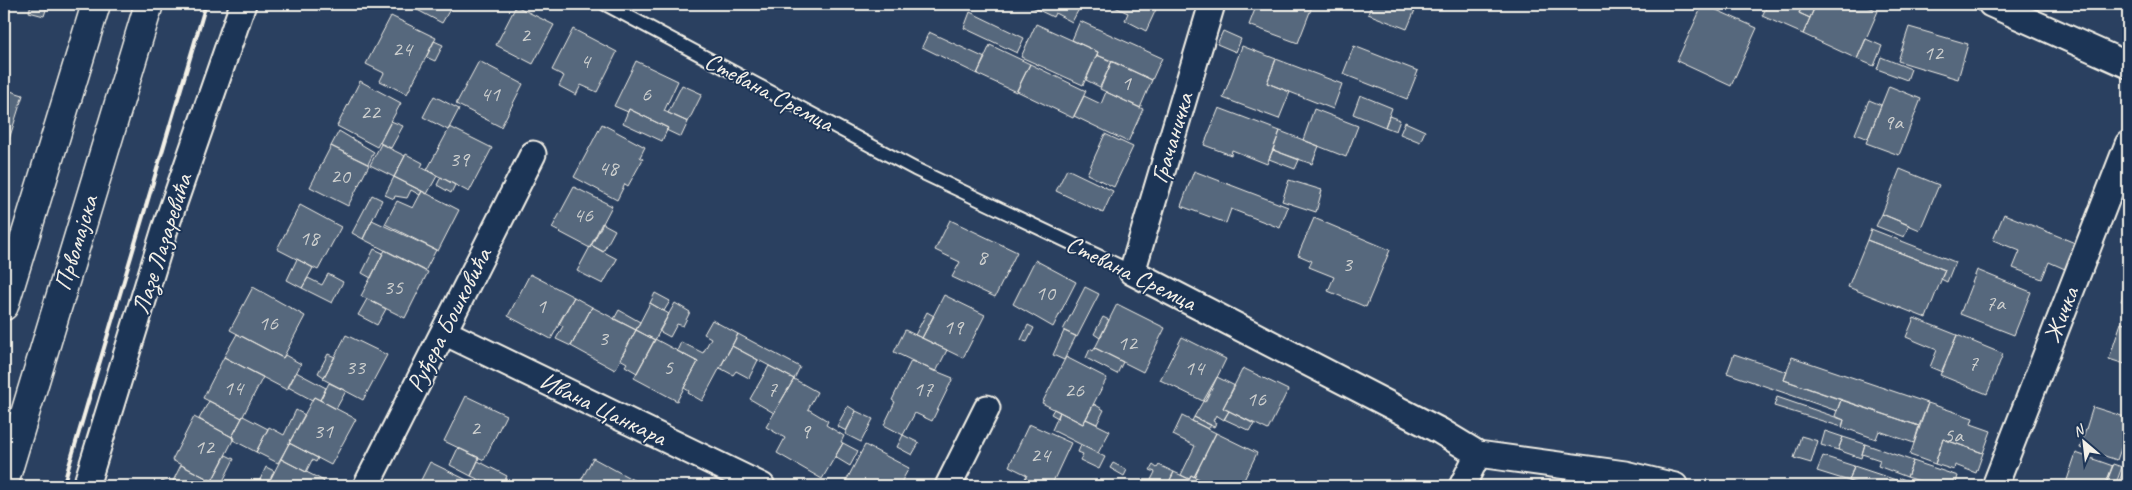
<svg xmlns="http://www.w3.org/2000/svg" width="2132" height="490" viewBox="0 0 2132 490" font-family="Caveat,sans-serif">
	<rect width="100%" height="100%" fill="#2a4060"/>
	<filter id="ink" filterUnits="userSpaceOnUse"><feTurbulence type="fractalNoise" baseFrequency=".02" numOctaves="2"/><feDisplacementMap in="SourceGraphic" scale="10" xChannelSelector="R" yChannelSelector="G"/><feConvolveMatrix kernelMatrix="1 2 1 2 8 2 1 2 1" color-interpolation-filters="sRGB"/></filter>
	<g filter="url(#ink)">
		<path fill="#56677d" stroke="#f4f1e8" d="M31,4h17l-4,12 -15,-4z
			M406,4h47l-11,19z
			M1026,4h43l10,5 -7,13 -17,-9 -2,4z
			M1108,4h48l2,1 -12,26 -21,-11 3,-7z
			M1257,4h56l-15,39 -49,-18z
			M1372,4h27l16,6 -8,19 -39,-15z
			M1703,4l54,24 -26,58 -54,-25z
			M1768,4l35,1 -4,8 11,5 -7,16 -41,-18z
			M1816,4l-6,14 -11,-5 4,-9z
			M1816,4h46l16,7 -21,48 -54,-25z
			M516,6l38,19 -21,39 -37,-19z
			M970,12l54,26 -7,15 -53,-25z
			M391,16l45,22 -29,56 -27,-13 4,-8 -18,-9z
			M1080,21l82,37 -10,22 -55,-25 1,-3 -26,-12z
			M1036,24l62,28 -15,33 -62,-28z
			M1909,27l59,17 -10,35 -60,-18z
			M573,29l44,23 -20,40 -16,-7 -5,10 -17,-9 5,-10 -12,-6z
			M1223,31l18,8 -5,13 -19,-8z
			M929,32l56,26 -8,16 -55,-27z
			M1866,39l16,7 -8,20 -17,-7z
			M434,41l9,4 -8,16 -9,-4z
			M990,45l40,19 -14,28 -39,-18z
			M1242,46l34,13 -9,24 23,9 -11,27 -56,-21z
			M1354,46l64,25 -11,28 -64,-25z
			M1097,55l15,6 -12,26 -14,-7z
			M1881,57l30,12 -4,11 -30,-11z
			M1276,59l66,25 -9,25 -66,-26z
			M479,61l44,23 -22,43 -45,-23z
			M636,61l42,20 -14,30 24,11 -7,15 -15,-7 2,-2 -39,-19 -1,3 -14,-6z
			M1112,61l40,19 -12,28 -40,-19z
			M1030,64l56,27 -13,27 -56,-27z
			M360,81l41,22 -24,44 -40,-21z
			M682,85l20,9 -14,28 -20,-9z
			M1889,86l32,13 -22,56 -33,-12z
			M4,89l19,6 -17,54h-2z
			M1106,92l37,17 -15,33 -54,-26 10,-20 17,8z
			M1360,95l32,13 -7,19 -32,-13z
			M434,96l25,13 -11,21 -25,-13z
			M1869,100l12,5 -13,34 -13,-5z
			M1219,108l61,23 -13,33 -35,-14 -1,5 -27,-10z
			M629,109l39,19 -6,13 -39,-18z
			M1314,109l44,17 -12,31 -43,-17z
			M1389,116l11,4 -4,11 -11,-4z
			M391,121l12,5 -12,22 -11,-5z
			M1405,122l20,9 -5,11 -20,-8z
			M602,124l43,23 -5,10 3,2 -15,27 -3,-2 -8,16 -43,-23z
			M450,127l42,21 -23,44 -42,-22z
			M339,131l35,21 -6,12 -37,-18z
			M1280,131l39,15 -7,18 -39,-14z
			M1105,134l28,13 -19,40 -27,-13z
			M381,144l24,12 -11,21 -24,-12z
			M331,146l38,19 -21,41 -38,-19z
			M1273,150l26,10 -4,9 -26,-10z
			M406,154l17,9 -2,4 16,9 -10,18 -33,-17z
			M1067,169l46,22 -10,22 -47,-22z
			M1900,169l39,16 -19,45 -38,-16z
			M1194,171l94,36 -8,21 -49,-19 -5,14 -45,-17z
			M394,177l28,14 -2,4 -9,-5 -4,8 -12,-2 -1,3 -9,-4z
			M441,177l14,8 -4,8 -14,-8z
			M1289,180l33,10 -6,22 -34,-11z
			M574,187l38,19 -22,42 -38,-20z
			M422,191l37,19 -21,41 -53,-27 12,-23 16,7z
			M372,195l10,5 -19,39 -11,-6z
			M300,205l41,22 -23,43 -41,-21z
			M1882,214l27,11 -5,12 -28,-11z
			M2004,214l71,29 -10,26 -16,-7 -7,17 -29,-11 7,-17 -27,-11z
			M1314,218l76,32 -24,57 -38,-16 6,-14 -25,-10 3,-6 -14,-6z
			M372,220l64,30 -11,21 -62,-32z
			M950,220l67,32 -22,45 -43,-20 8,-15 -25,-12z
			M602,223l13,7 -12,22 -12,-7z
			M1871,229l84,33 -8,20 -6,-3 4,-9 -78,-30z
			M1867,240l78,30 -19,48 -78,-31z
			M591,245l26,14 -14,25 -26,-13z
			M374,249l9,4 -12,25 -9,-5z
			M385,250l43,22 -23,46 -44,-22z
			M297,259l16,9 -11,20 -15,-8z
			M1035,260l41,22 -23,45 -40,-23z
			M1977,270l54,22 -17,43 -54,-21z
			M328,274l15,8 -11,21 -30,-15 6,-10 14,7z
			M530,274l44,23 -23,42 -43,-23z
			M2128,282v22l-7,-3z
			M253,287l52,29 -22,42 -53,-28z
			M1085,287l14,7 -22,43 -14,-7z
			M655,293l15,8 -6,10 -14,-8z
			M944,295l41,20 -22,43 -41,-20z
			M574,297l18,10 -21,39 -15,-7 7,-13 -5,-2z
			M367,299l19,10 -9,16 -19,-10z
			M650,303l19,11 -14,26 -19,-10z
			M675,303l15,9 -7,14 -6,-2 -7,13 -11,-6z
			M1117,304l48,24 -22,44 -48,-24z
			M592,307l44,23 -21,40 -44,-24z
			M619,310l21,12 -4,8 -22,-11z
			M927,312l7,4 -12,22 -7,-3z
			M1103,317l6,3 -9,18 -6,-4z
			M1914,318l43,17 -15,37 -12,-5 7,-17 -31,-13z
			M712,320l26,14 -36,67 -14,-8 1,-2 -5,-3 14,-26 -21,-11 4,-9 22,11 8,-15 -7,-4z
			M2121,323l7,2v40l-19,-6z
			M1028,325l6,3 -7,14 -6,-2z
			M636,330l19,10 -18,33 -12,-7 2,-3 -7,-4z
			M905,330l42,20 -11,22 -42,-20z
			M1064,331l12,5 -12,24 -11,-5z
			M237,334l46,24 2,-3 16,9 -14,26 -63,-33z
			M738,334l62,33 -6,12 -62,-33z
			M346,335l41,20 -24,45 -40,-21z
			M1957,335l46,19 -16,40 -47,-19z
			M1182,337l44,22 -21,43 -45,-22z
			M655,339l43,23 -21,39 -43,-23z
			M732,346l26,14 -9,18 -13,-7 -3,4 -13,-7z
			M1095,348l28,14 -6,12 -31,-16 4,-9 3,2z
			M328,354l7,3 -11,20 -6,-4z
			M1734,354l53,18 -3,8 57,20 -4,11 -110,-38z
			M224,357l39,20 -21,41 -39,-20z
			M1066,357l41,21 -24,46 -41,-21z
			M1792,357l136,46 -9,23 -135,-46z
			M911,361l42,17 -21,43 -17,-8 -12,22 -19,-10 11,-23 -3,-2z
			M769,366l25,13 -20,34 -24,-14z
			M1243,368l45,22 -20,40 -45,-22z
			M296,372l30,16 -6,12 -6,-3 -2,3 -24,-13z
			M1217,377l18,9 -12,22 6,3 -5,9 -8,-5 -3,6 3,2 -2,4 -20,-10z
			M794,379l23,13 -9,17 20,12 -2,4 18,11 -3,6 2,1 -21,36 -45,-26 8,-15 -19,-11z
			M329,383l17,8 -10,18 -16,-9z
			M466,396l40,19 -22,45 -40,-19z
			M314,397l42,22 -25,46 -42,-22z
			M1777,397l67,23 -2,7 -68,-21z
			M1841,400l78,26 -5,17 -35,-12 -3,8 -34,-12 2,-7 -9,-4z
			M209,401l33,17 -10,19 -33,-18z
			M1928,403l45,15 -2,6 20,7 -8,22 -40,-14 -8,25 -25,-9z
			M1094,404l10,6 -7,14 -11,-5z
			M848,406l8,5 -10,20 -9,-5z
			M2093,407l35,11 -4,16 4,1v13l-6,-2 -5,14 -37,-12z
			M1054,409l6,3 -2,6 -7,-4z
			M296,410l9,5 -27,48 -22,-11 13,-25 15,8z
			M856,411l17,8 -12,23 -16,-8z
			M1229,411l25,13 -4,7 -26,-12z
			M1060,412l23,12 3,-5 24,12 -12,22 -46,-23z
			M243,416l25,13 -12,23 -23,-12 -1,-3z
			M1182,416l34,17 -22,44 -3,-2 -2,4 -8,-4 14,-29 -22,-11z
			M194,417l40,21 -22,43 -40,-21z
			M1194,417l17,8 -3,4 -16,-8z
			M1029,424l42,19 -20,43h-25l-4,-2 5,-9 -18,-9z
			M1825,431l18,6 -5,13 -17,-5z
			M1216,433l41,20 -16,33h-28l-19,-9z
			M903,435l16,8 -7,12 -15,-8z
			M1801,436l17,5 -7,22 -17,-5z
			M1843,437l22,7 -4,14 -23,-8z
			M1943,439l40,14 -7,20 -21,-8 -1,5 -19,-6z
			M289,443l29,15 -2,4 -4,-2 -6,12 -25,-13z
			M843,443l15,8 -8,15 -15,-9z
			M1865,444l48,17 -6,16 -29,-11 2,-6 -18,-6z
			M865,445l44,23 -10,18 -55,-1z
			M1081,445l24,12 -6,12 -19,-9 3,-6 -5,-2z
			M458,448l21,10 -8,18 -21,-11z
			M2076,453l37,13 -8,20h-40z
			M226,455l8,4 -12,24 6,3 -57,-1 10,-20 31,16z
			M1823,456l31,10 -5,15 -32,-10z
			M593,458l44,24 -3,4h-56z
			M281,459l43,22 -3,5h-54z
			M478,461l29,15 -5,10h-9l-22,-10z
			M1913,461l45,15 -3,10h-19l-29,-9z
			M430,462l43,21 -2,3h-53z
			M1113,463l14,7 -3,6 -14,-8z
			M2113,464l9,3 -7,19h-10z
			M1153,465l4,3 2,-3 15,7 -7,14 -16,-6 4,-8 -5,-2z
			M1854,466l45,15 -2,5h-34l-14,-5z
			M2125,466l3,1v19l-10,-2z
			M266,467l8,4 -7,15h-10z
			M1174,472l15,7 2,-4 22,11h-46z
			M1900,478l24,8h-27z
			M162,481l9,4 2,1h-14z"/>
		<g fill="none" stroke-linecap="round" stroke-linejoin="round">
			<g stroke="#f4f1e8" stroke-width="16">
				<path id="lane" d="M605,4l310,165 217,103"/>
			</g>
			<g stroke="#f4f1e8" stroke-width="29">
				<path id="street" d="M1212,4l-80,268 308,159 38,23 147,20 50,12
					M1991,4l137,61
					M444,332l318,154
					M86,486l79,-257 78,-225
					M366,486l167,-332
					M948,486l39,-78
					M1462,486l16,-32
					M1995,486l133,-342"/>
			</g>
			<g stroke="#f4f1e8" stroke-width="31">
				<path id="primary" d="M4,306l92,-302
					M4,483l145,-479"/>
			</g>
			<use href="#lane" stroke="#1d3557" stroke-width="12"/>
			<use href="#street" stroke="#1d3557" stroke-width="25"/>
			<use href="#primary" stroke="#1d3557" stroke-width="28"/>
			<path stroke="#f4f1e8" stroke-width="4" d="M63,486l143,-482"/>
		</g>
	</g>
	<g text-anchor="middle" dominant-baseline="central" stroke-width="4" stroke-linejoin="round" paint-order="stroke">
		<g font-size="22" fill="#cccecd">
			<text x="525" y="35">2</text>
			<text x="402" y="49">24</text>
			<text x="1933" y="53">12</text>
			<text x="585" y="61">4</text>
			<text x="1126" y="83">1</text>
			<text x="490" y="94">41</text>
			<text x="646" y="94">6</text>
			<text x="370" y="112">22</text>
			<text x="1893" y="122">9a</text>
			<text x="459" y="159">39</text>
			<text x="608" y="168">48</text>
			<text x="340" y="176">20</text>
			<text x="583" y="215">46</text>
			<text x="309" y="238">18</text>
			<text x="982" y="257">8</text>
			<text x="1347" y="264">3</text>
			<text x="393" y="287">35</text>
			<text x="1045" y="293">10</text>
			<text x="1995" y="303">7a</text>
			<text x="541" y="306">1</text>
			<text x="268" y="323">16</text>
			<text x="953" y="327">19</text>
			<text x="603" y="338">3</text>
			<text x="1127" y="343">12</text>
			<text x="1973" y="363">7</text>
			<text x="355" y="367">33</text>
			<text x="668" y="367">5</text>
			<text x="1194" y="368">14</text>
			<text x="233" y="388">14</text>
			<text x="772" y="389">7</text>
			<text x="923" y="389">17</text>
			<text x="1074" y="390">26</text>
			<text x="1256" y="399">16</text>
			<text x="475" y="428">2</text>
			<text x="323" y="431">31</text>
			<text x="805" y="431">9</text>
			<text x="1953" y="435">5a</text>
			<text x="204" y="447">12</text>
			<text x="1040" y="455">24</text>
		</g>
		<g font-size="25" fill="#f4f1e8" stroke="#1d3557">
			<text transform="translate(769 92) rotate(28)">Стевана Сремца</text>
			<text transform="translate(1172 138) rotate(-73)">Грачаничка</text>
			<text transform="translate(76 243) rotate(-73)">Првомајска</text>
			<text transform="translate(162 244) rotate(-72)">Лазе Лазаревића</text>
			<text transform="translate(1131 273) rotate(26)">Стевана Сремца</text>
			<text transform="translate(2061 315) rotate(-69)">Жичка</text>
			<text transform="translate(449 320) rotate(-63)">Руђера Бошковића</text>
			<text transform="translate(603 409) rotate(26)">Ивана Цанкара</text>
		</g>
	</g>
	<rect width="2132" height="490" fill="none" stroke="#1d3557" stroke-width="20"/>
	<rect x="10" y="10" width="2112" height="470" fill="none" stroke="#f4f1e8" stroke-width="2" filter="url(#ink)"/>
	<g transform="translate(2084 442) rotate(332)" stroke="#1d3557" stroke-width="4" paint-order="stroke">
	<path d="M0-4L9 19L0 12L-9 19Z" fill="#f4f1e8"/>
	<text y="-8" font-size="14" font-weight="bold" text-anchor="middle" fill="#f4f1e8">N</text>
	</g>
</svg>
